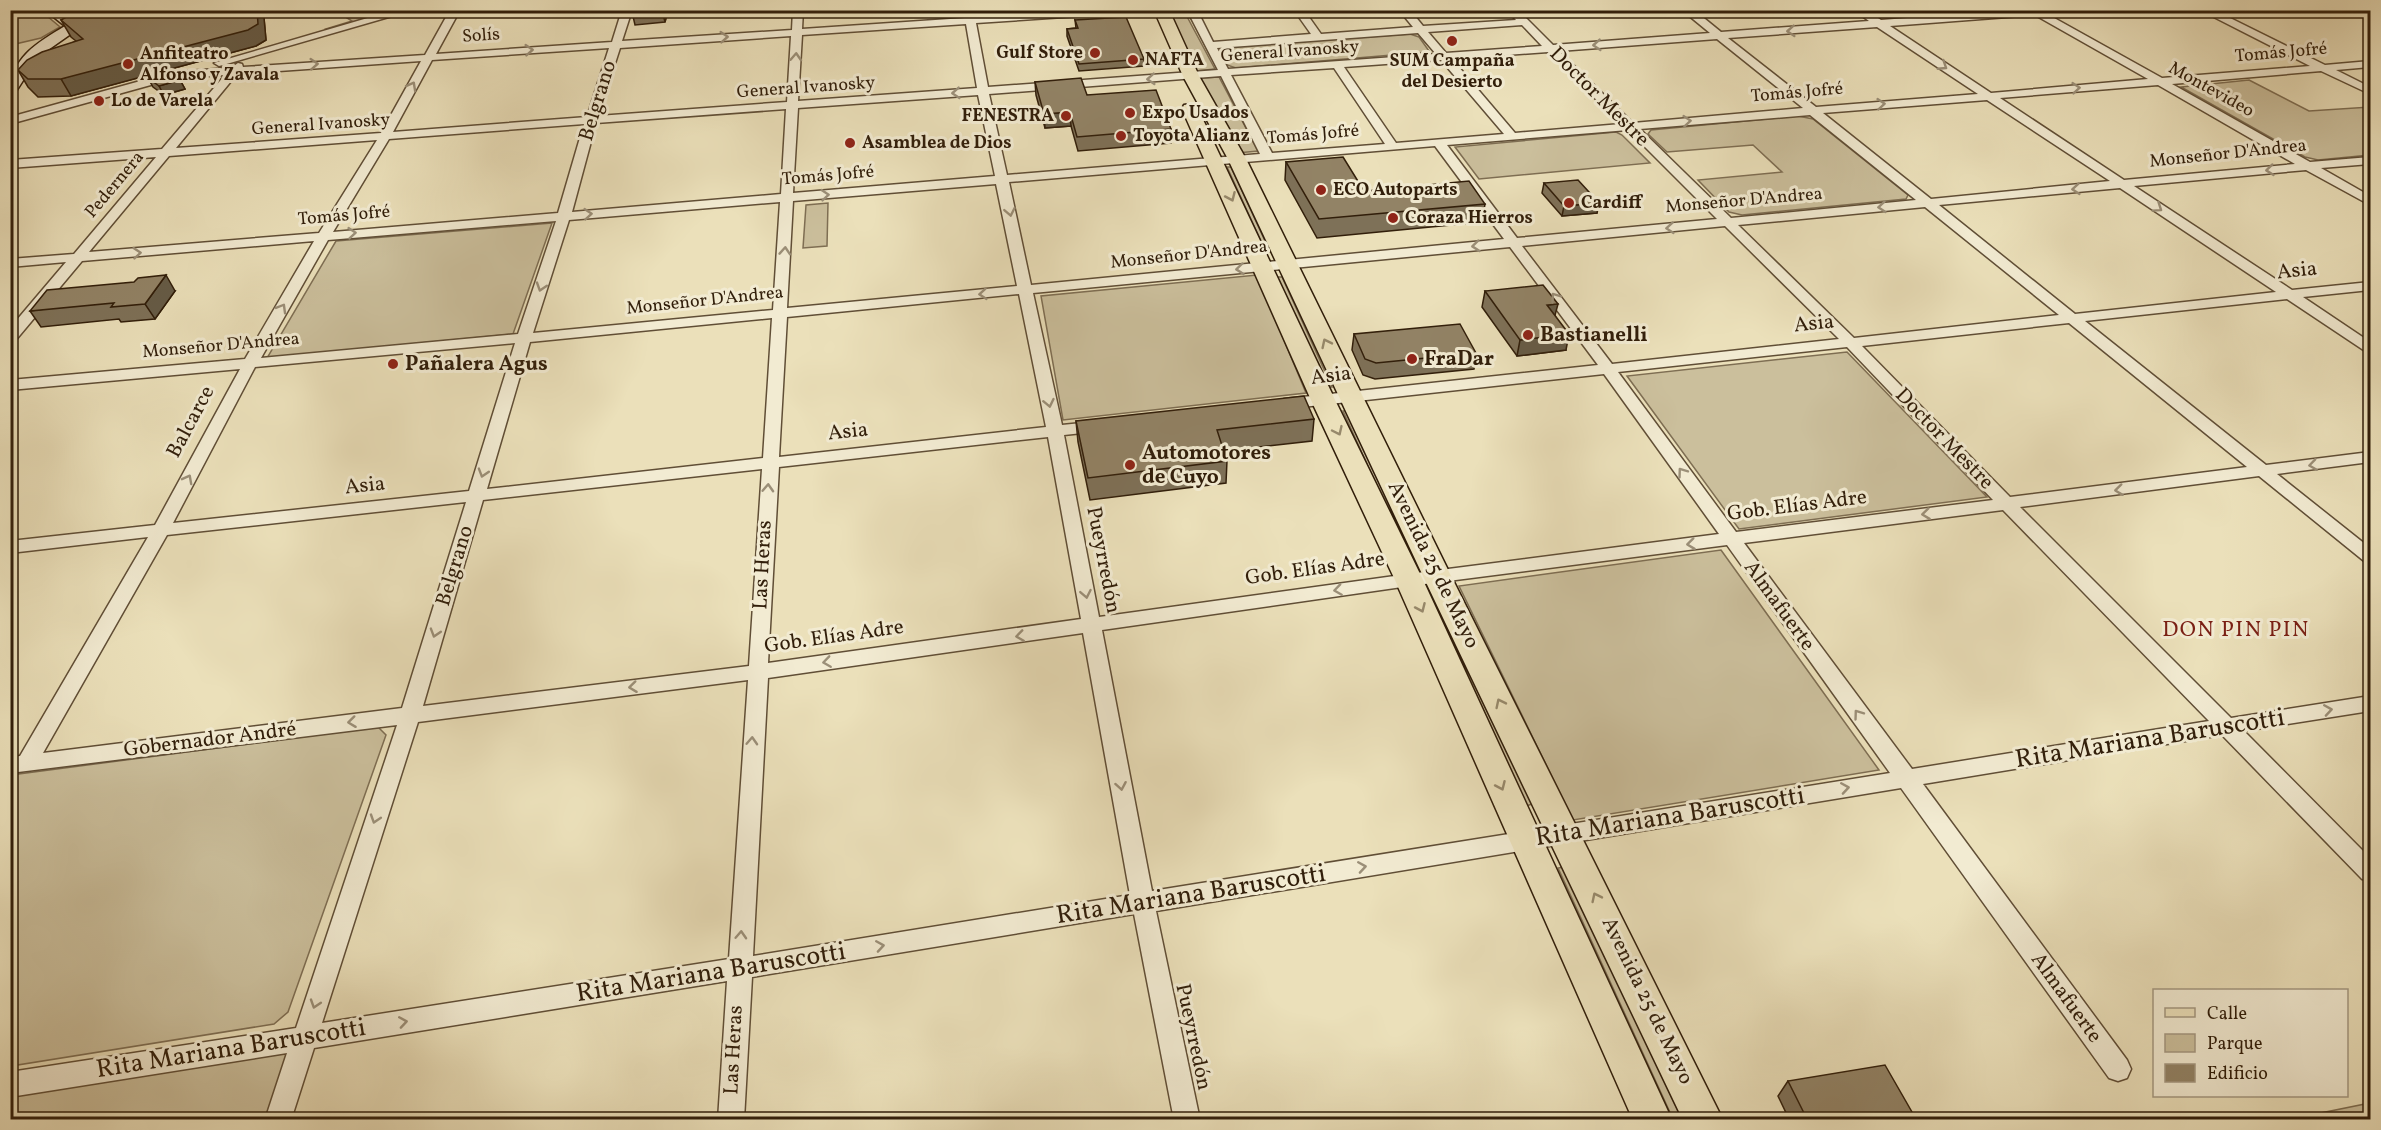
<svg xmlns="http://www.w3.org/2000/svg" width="2381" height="1130" viewBox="0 0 2381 1130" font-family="Vollkorn,serif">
	<rect width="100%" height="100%" fill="#ebe0ba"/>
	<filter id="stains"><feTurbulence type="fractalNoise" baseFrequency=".00333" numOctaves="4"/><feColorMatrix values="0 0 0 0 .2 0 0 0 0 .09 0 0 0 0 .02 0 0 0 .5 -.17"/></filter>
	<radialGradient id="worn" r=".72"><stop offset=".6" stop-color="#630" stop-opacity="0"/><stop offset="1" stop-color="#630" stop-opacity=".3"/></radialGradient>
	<path fill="#cbbf9c" stroke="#7e6e53" stroke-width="1.5" d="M26,11h15l19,16 -19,11 -30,7 -1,-31z
		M336,11h63l-71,19 -2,-1 26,-8z
		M1166,11h18l31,58 -19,2z
		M1410,34l9,3 10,14 -1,1 -192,16 -9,-3 -8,-14 7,-4z
		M1219,77l39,74 -21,2 -37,-75z
		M2249,80l60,31 61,-4v48l-52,5 -13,-3 -124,-70z
		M1798,116l15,3 95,76 -2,4 -164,16 -13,-3 -31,-32 84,-8 -29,-27 -86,7 -19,-18 3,-4z
		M1616,132l6,3 28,28 -171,16 -24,-32z
		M1227,167h4l39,85h-4z
		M828,203l-1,43 -24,2 3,-43z
		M552,223l-39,111 -246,24 69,-117z
		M1257,275l49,118 -243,27 -22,-124z
		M1277,277h5l50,110h-5z
		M1847,352l140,145 -248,32 -112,-153z
		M1348,410l67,146 -6,1 -66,-146z
		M1721,550l158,220 -306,50 -114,-234z
		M1430,598h6l96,206 -6,2z
		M378,727l8,8 -98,277 -14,12 -263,42v-291z
		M1564,867l118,252h-9l-115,-251z
		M304,1038l-26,81 -267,1v-36z
		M2370,1103v16h-79z"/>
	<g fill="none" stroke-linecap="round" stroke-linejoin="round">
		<g stroke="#604e36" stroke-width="3">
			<path id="minor" d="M395,10h18l-190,55 -4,1 -5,-3z
				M450,10h10l-24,44 176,-12 10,-32h10l-10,31 170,-11 1,-20h10l-1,19 163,-11 -1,-8h10l1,7 98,-7h56l-5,3 -148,10 12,64 230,-17 -31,-60h10l16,32 98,-8 -17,-24h10l17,24 92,-7 -14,-17h11l13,16 93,-6 -9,-10h11l35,35 157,-12 -28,-23h12l27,22 148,-11 -15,-11h12l15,10 132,-10h51l-17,4 115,64 148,-12 -110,-56h14l111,55 45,-4v6l-34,3 34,17v7l-49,-23 -149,13 138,78 60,-5v7l-49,4 49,28v9l-64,-35 -172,16 158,104 78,-8v8l-67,7 67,45v10l-5,-1 -78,-52 -202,22 181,144 104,-13v10l-93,12 93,74v15l-6,-2 -105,-85 -239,31 211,211 139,-22v15l-126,20 126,127v23l-8,-2 -140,-144 -299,49 204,276 4,9 -4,9 -9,3 -9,-3 -208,-290 -745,123 44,209h-26l-40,-206 -382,63 -8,143h-26l9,-139 -413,67 -23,72h-26l22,-67 -277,44v-25l286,-44 101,-303 -387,48v-16l10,-1 128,-219 -138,16v-12l145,-16 85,-156 -230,21v-10l235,-21 69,-118 -232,20 -67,80 -5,1v-14l56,-66 -56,5v-8l64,-5 82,-97 -146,11v-8l152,-11 63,-74 -49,3 -166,46v-7l163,-45 58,-4 7,-5 4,1 1,3 182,-12zM2035,15l113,64 -157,14 -101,-67zM966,24l11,64 -179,13 4,-66zM1522,25l20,21 -96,7 -18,-21zM1877,27l101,67 -162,13 -88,-69zM1418,33l18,21 -208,15 -11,-21zM791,36l-4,66 -189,14 22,-68zM1717,39l86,69 -170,15 -74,-72zM609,48l-22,69 -194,15 39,-72zM1548,52l73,72 -106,9 -63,-74zM1441,60l63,74 -108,9 -52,-76zM421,61l-40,72 -205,15 61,-74zM1334,68l51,76 -113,9 -41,-78zM1221,76l39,78 -253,21 -18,-81zM2158,85l137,79 -171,16 -124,-82zM978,95l17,81 -202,17 5,-85zM1987,100l123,81 -179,18 -108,-86zM786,109l-5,85 -209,18 24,-89zM1810,115l106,85 -185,18 -91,-89zM584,124l-26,89 -225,19 56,-93zM1628,130l89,89 -200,19 -70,-93zM377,140l-58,93 -230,19 80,-96zM1435,146l69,93 -473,46 -22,-103zM996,184l21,102 -230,22 6,-107zM2120,188l156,104 -201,22 -136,-109zM780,202l-7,108 -240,23 36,-113zM1925,207l134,108 -205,23 -116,-113zM556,221l-38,113 -257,24 67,-118zM1725,226l114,113 -227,25 -90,-118zM1510,247l88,118 -314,34 -8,5 8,5 320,-35 115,160 -310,40 -310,43 -35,-182 37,-4 8,-5 -8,-5 -39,4 -29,-132zM1019,294l27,133 -267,30 8,-140zM772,318l-9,140 -276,31 43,-147zM2069,323l178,144 -237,30 -148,-151zM515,343l-46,148 -296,32 82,-156zM1847,347l146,153 -257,32 -118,-160zM1048,437l33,182 -313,44 11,-196zM762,469l-13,197 -326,40 60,-206zM466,502l-64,206 -359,45 124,-218zM2003,510l206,211 -297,48 -168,-226zM1727,545l163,228 -738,118 -50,-261 307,-44zM1083,633l47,262 -377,61 15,-278zM748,680l-19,279 -407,64 96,-301z"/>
		</g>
		<g stroke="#311e0a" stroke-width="3">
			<path id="secondary" d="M45,10h15l14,10 15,-10h16l-67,47 -23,36 -5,1c0,-36 27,-51 55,-68z"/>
		</g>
		<g stroke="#311e0a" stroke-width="3">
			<path id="primary" d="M10,10h9l-9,5z
				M1154,10h15l30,66 47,83 205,417 272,544h-40l-260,-544 -195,-417 -45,-83z
				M1190,104l6,1 2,4 137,291 88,180 249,540h-39l-238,-540 -84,-180 -129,-291 2,-4z"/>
		</g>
		<use href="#minor" fill="#f2ebd2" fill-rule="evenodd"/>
		<use href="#secondary" fill="#f2ebd2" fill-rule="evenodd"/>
		<use href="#primary" fill="#ebe0ba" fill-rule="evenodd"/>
		<path stroke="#311e0a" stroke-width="3" stroke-dasharray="7 7" stroke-linecap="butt" d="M10,69l26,-7"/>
	</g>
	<path fill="#7e7158" stroke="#311e0a" stroke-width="1.5" d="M632,10h36l-3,12 -30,3 -3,-13z
		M264,18l2,22 -10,6 -185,50 -33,1 -10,-10 -10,-17 58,-29 -5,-4 -10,-17z
		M1075,20l69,39v7l-65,5 -12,-35v-7l9,-1z
		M148,78l32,2 5,9 -21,6 -11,-8z
		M1035,82l52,13 84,34v14l-93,8 -7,-25 -26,2 -9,-33z
		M1286,162l78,29 121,13 -3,18 -165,16 -32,-58z
		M1544,183l55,20 -2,10 -35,3 -20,-23z
		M175,291l-20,28 -34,3 -2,-3 -78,8 -11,-16z
		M1485,291l70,24 11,35 -49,6 -35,-49z
		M1354,334l122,19 -2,16 -99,10 -12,-4 -11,-25z
		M1314,419l-2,22 -89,10 4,10 -1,22 -136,17 -12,-58 -2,-21z
		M1788,1081l128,38h-127l-11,-23z"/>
	<path fill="#665c47" stroke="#311e0a" stroke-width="1.5" d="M257,10h3l4,8 2,22 -10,6 -185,50 -10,-17z
		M662,10h6l-3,12z
		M180,80l5,9 -21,6 -5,-9z
		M1070,112l1,14 -26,2 -1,-14z
		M1599,203l-2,10 -35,3 2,-10z
		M166,275l9,16 -20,28 -10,-15z
		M1558,304l-4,15 -7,-14z
		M1569,334l-3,16 -49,6 3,-16z"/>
	<path fill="#928366" stroke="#311e0a" stroke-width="1.5" d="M89,10h168l1,14 -10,6 -187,49h-33l-10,-9 9,-10 15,-8 41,-13 -22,-19 7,-4z
		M632,10h24l-24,2z
		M1126,17l18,42 -65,5 -12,-35 11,-1 -3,-8z
		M169,72l11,8 -21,6 -11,-8z
		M1081,78l6,17 69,-5 15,39 -94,8 -7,-25 -26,2 -9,-32z
		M1343,157l21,34 105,-10 16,23 -166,15 -33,-57z
		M1578,180l21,23 -35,3 -20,-23z
		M166,275l-21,29 -34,3 3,-4 -84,8 17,-21 87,-8 4,-4z
		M1543,285l15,19 -11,1 22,29 -49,6 -35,-49z
		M1460,324l16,29 -100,10 -11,-4 -11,-25z
		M1304,396l10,23 -97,11 10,31 -139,17 -12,-57z
		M1885,1065l31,54h-109l-19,-38z"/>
	<defs><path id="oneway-chevron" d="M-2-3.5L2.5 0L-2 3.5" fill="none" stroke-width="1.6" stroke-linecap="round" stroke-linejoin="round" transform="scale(1.5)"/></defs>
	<g stroke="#9b8f78">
		<use href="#oneway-chevron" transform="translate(1791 31) rotate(176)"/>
		<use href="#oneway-chevron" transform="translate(724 37) rotate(-4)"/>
		<use href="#oneway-chevron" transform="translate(1597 45) rotate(176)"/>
		<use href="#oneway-chevron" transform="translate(529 50) rotate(-4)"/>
		<use href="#oneway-chevron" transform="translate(796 57) rotate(-87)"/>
		<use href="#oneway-chevron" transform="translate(314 64) rotate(-4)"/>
		<use href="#oneway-chevron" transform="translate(1943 66) rotate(33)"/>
		<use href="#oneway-chevron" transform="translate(1151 79) rotate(176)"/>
		<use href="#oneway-chevron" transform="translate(412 86) rotate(-61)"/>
		<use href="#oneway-chevron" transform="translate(2076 88) rotate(-5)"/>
		<use href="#oneway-chevron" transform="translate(956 93) rotate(176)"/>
		<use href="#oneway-chevron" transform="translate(1881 104) rotate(-5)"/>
		<use href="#oneway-chevron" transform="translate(1687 121) rotate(-5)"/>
		<use href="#oneway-chevron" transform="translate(2270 170) rotate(174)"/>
		<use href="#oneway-chevron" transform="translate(2076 189) rotate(175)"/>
		<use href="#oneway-chevron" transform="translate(825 195) rotate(-5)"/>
		<use href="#oneway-chevron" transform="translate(1882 207) rotate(175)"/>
		<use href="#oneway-chevron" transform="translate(2158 208) rotate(34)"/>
		<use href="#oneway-chevron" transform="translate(1010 212) rotate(79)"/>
		<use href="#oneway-chevron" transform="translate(588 214) rotate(-5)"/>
		<use href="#oneway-chevron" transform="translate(1670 228) rotate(175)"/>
		<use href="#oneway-chevron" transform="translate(352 233) rotate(-5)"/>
		<use href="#oneway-chevron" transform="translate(1476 246) rotate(174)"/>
		<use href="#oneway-chevron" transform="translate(785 251) rotate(-86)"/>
		<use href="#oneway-chevron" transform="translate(137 253) rotate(-5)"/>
		<use href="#oneway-chevron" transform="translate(1240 269) rotate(174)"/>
		<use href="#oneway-chevron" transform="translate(541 287) rotate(108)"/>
		<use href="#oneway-chevron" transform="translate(983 294) rotate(175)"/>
		<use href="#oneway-chevron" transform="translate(1555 297) rotate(-126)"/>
		<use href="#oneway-chevron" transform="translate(282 308) rotate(-60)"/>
		<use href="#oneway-chevron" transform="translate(1049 403) rotate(78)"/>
		<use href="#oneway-chevron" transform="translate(2313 465) rotate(172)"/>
		<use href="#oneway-chevron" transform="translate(1682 472) rotate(-126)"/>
		<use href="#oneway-chevron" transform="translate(483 473) rotate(107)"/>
		<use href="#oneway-chevron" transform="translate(188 479) rotate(-62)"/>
		<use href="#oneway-chevron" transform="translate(768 488) rotate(-87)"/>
		<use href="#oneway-chevron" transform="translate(2119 490) rotate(173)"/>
		<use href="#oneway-chevron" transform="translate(1926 514) rotate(173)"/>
		<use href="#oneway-chevron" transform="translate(1691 544) rotate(173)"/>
		<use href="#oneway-chevron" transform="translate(1338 590) rotate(172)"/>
		<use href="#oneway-chevron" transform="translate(1086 594) rotate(79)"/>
		<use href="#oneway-chevron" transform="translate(435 633) rotate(107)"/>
		<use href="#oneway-chevron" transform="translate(1020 636) rotate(172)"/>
		<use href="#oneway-chevron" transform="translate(827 662) rotate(172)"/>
		<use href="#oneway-chevron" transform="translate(633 687) rotate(173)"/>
		<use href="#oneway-chevron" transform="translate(2328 710) rotate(-9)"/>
		<use href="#oneway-chevron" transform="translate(1858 714) rotate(-126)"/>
		<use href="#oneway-chevron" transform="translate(352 722) rotate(173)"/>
		<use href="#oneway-chevron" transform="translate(752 741) rotate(-87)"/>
		<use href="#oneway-chevron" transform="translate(1121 786) rotate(80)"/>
		<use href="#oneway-chevron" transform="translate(1845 788) rotate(-9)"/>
		<use href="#oneway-chevron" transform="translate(375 819) rotate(108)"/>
		<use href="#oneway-chevron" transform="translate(1362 867) rotate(-9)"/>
		<use href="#oneway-chevron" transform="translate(741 935) rotate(-87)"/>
		<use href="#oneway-chevron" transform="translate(880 946) rotate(-9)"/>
		<use href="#oneway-chevron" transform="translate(315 1004) rotate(108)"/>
		<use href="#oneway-chevron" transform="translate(403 1022) rotate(-9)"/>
	</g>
	<g stroke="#97896b">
		<use href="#oneway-chevron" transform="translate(1231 197) rotate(66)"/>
		<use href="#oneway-chevron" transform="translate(1326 343) rotate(-116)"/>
		<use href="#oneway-chevron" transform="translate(1338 431) rotate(65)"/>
		<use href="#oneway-chevron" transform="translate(1421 608) rotate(66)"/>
		<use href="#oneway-chevron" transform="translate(1500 703) rotate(-116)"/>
		<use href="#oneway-chevron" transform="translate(1501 786) rotate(66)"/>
		<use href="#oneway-chevron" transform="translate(1596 897) rotate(-116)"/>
	</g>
	<g fill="#8f2418" stroke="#f2ebd2" stroke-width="2">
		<circle cx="1452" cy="41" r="6"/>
		<circle cx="1095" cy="53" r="6"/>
		<circle cx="1133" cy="60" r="6"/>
		<circle cx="128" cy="64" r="6"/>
		<circle cx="99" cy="101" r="6"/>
		<circle cx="1130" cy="113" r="6"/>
		<circle cx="1066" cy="116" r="6"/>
		<circle cx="1121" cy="136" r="6"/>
		<circle cx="850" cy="143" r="6"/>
		<circle cx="1321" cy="190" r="6"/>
		<circle cx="1569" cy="203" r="6"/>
		<circle cx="1393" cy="218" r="6"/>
		<circle cx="1528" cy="335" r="6"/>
		<circle cx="1412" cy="359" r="6"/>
		<circle cx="393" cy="364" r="6"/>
		<circle cx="1130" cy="465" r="6"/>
	</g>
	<g text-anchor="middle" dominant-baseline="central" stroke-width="6" stroke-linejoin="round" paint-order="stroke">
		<g font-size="18" fill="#311e0a" stroke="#f2ebd2">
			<text transform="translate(481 36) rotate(-4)">Solís</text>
			<text transform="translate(1290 52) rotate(-4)">General Ivanosky</text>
			<text transform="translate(2281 53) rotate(-5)">Tomás Jofré</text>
			<text transform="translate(806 88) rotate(-4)">General Ivanosky</text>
			<text transform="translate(2211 90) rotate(29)">Montevideo</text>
			<text transform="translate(1797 93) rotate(-5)">Tomás Jofré</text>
			<text transform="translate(321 125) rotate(-4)">General Ivanosky</text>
			<text transform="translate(1313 135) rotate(-5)">Tomás Jofré</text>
			<text transform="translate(2228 154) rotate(-6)">Monseñor D'Andrea</text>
			<text transform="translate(828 176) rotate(-5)">Tomás Jofré</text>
			<text transform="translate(115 185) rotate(-50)">Pedernera</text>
			<text transform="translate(1744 201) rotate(-5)">Monseñor D'Andrea</text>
			<text transform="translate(344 216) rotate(-5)">Tomás Jofré</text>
			<text transform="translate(1189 255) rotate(-6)">Monseñor D'Andrea</text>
			<text transform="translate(705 301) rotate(-6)">Monseñor D'Andrea</text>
			<text transform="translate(221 346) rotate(-5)">Monseñor D'Andrea</text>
		</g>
		<g font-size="18" font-weight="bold" fill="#311e0a" stroke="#f2ebd2" text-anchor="start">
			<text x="1083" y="53" text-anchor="end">Gulf Store</text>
			<text x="140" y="54">Anfiteatro<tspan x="140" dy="21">Alfonso y Zavala</tspan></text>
			<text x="1145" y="60">NAFTA</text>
			<text x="1452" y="61" text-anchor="middle">SUM Campaña<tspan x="1452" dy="21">del Desierto</tspan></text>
			<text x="111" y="101">Lo de Varela</text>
			<text x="1142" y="113">Expo Usados</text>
			<text x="1054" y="116" text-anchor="end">FENESTRA</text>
			<text x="1133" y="136">Toyota Alianz</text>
			<text x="862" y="143">Asamblea de Dios</text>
			<text x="1333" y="190">ECO Autoparts</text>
			<text x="1581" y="203">Cardiff</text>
			<text x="1405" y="218">Coraza Hierros</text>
		</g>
		<g font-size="21" fill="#311e0a" stroke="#f2ebd2">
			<text transform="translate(1599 97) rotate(45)">Doctor Mestre</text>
			<text transform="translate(598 101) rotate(-73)">Belgrano</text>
			<text transform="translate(2297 271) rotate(-6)">Asia</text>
			<text transform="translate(1814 324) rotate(-6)">Asia</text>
			<text transform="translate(1331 376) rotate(-7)">Asia</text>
			<text transform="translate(191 422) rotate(-62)">Balcarce</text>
			<text transform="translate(848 432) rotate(-6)">Asia</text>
			<text transform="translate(1944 439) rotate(46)">Doctor Mestre</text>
			<text transform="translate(365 486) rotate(-6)">Asia</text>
			<text transform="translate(1797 506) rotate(-7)">Gob. Elías Adre</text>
			<text transform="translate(1103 560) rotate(79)">Pueyrredón</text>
			<text transform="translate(763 565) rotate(-87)">Las Heras</text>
			<text transform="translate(1433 565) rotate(64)">Avenida 25 de Mayo</text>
			<text transform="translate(455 566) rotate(-73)">Belgrano</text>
			<text transform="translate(1315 569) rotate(-8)">Gob. Elías Adre</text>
			<text transform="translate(1779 606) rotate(54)">Almafuerte</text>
			<text transform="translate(834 637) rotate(-8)">Gob. Elías Adre</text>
			<text transform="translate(210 740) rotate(-7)">Gobernador André</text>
			<text transform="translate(2066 998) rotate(54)">Almafuerte</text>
			<text transform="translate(1647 1001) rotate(64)">Avenida 25 de Mayo</text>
			<text transform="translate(1193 1037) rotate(78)">Pueyrredón</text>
			<text transform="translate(734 1050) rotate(-87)">Las Heras</text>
		</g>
		<g font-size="21" font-weight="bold" fill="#311e0a" stroke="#f2ebd2" text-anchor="start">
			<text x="1540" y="335">Bastianelli</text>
			<text x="1424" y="359">FraDar</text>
			<text x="405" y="364">Pañalera Agus</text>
			<text x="1142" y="453">Automotores<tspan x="1142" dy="24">de Cuyo</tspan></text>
		</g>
		<g font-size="22" letter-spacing="1.5" fill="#7a1f14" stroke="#f2ebd2">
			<text x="2236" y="630">DON PIN PIN</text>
		</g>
		<g font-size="26" fill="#311e0a" stroke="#f2ebd2">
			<text transform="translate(2150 739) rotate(-9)">Rita Mariana Baruscotti</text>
			<text transform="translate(1670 817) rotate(-9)">Rita Mariana Baruscotti</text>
			<text transform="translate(1191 895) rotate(-9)">Rita Mariana Baruscotti</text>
			<text transform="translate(711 973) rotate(-9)">Rita Mariana Baruscotti</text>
			<text transform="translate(231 1049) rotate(-9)">Rita Mariana Baruscotti</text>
		</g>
	</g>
	<rect width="2381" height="1130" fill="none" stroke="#ebe0ba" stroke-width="36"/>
	<rect x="12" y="12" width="2357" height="1106" fill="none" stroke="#311e0a" stroke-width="3"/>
	<rect x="18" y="18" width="2345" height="1094" fill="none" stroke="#311e0a" stroke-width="1.5"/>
	<rect x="2153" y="989" width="195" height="108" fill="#f2ebd2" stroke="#a59982" stroke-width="1.5"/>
	<rect x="2165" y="1008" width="30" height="9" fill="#ebe0ba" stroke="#a59982" stroke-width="1.5"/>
	<text x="2207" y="1019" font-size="18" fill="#311e0a">Calle</text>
	<rect x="2165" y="1034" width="30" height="18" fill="#cbbf9c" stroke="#a59982" stroke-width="1.5"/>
	<text x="2207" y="1049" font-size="18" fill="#311e0a">Parque</text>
	<rect x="2165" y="1064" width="30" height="18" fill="#928366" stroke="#a59982" stroke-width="1.5"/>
	<text x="2207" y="1079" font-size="18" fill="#311e0a">Edificio</text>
	<rect width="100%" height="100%" filter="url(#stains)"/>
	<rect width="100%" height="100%" fill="url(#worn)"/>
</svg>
